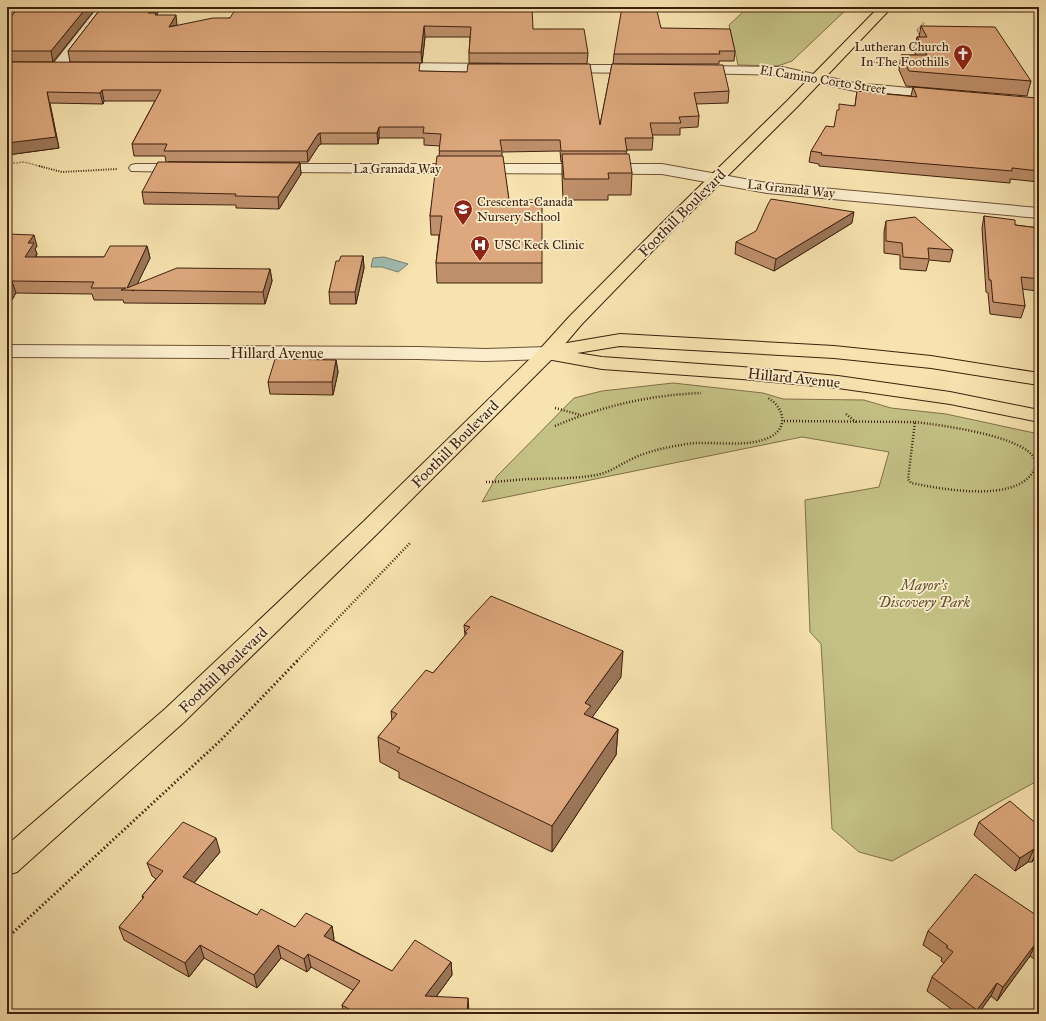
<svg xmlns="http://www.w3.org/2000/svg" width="1046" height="1021" viewBox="0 0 1046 1021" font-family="'IM FELL Great Primer',serif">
	<rect width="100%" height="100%" fill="#f7e3af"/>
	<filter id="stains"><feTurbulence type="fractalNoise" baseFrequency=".005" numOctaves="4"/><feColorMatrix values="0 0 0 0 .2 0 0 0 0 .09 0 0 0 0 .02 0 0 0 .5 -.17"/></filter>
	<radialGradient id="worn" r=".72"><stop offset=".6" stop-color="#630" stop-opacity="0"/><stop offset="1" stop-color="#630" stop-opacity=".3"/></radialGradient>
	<path fill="#c4c185" stroke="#81704a" d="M849,7l-57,54 -14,5 -40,-1 -9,-40 16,-15z
		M673,383l90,10 20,6 81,1 27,8 55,6 93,20v346l-147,81 -33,-9 -27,-23 -11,-185 -11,-12 -5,-132 74,-13 10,-35 -87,-15 -320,65 15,-26 77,-78 28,-7z"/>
	<path fill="#9ebdb2" stroke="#787e71" d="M384,257l24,7 -10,8 -16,-5h-11l2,-9z"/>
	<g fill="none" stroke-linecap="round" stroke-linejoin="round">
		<g stroke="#6c5137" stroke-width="2">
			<path id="minor" d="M98,7h12l-47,63h-10l-1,-3 1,-3z
				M391,63l107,1 5,1 1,3 -1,3 -5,1 -112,-2 -1,-3 1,-3z
				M561,65h79l5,1 1,3 -1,3 -5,1 -84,-1 -1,-3 1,-3z
				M695,66l87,1 73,16 87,8 5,1 2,3 -2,3 -5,1 -87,-8 -73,-16 -92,-2 -1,-3 1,-3z
				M136,164h48l5,1 2,3 -2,3 -5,1 -53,-1 -2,-3 2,-3z
				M271,164h391l105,19 272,25v10l-272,-25 -105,-19 -391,-2 -5,-1 -2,-3 2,-3z
				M7,345l412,2 66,2 62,-2 7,2 2,4 -2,4 -7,2 -62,2 -66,-2 -412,-2z"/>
		</g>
		<g stroke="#3e200f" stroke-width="2">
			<path id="major" d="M879,7h13l-95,100 -124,123 -92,95 -27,32 -175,175 -196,191 -166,149 -10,3v-30l158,-136 198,-187 177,-173 29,-32 92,-93 126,-123z"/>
		</g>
		<g stroke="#3e200f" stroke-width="2">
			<path id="highway" d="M620,334l214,12 97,10 108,17v12l-108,-17 -97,-10 -214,-12 -43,7 25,4 140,10 96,9 112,16 89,18v12l-89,-18 -112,-16 -96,-9 -140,-10 -55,-10 -7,-2 -2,-4 2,-4 7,-2 6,1 1,-2 7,-2z"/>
		</g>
		<path stroke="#3e200f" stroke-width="1.5" stroke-dasharray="0.5 1" stroke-linecap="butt" d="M920,36l-3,-6 8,-8
			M886,48h32
			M873,62l30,5
			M7,164l17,-2 19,5"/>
		<path stroke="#3e200f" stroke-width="2" stroke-dasharray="1 1.5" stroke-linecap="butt" d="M39,166l23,6 55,-3"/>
		<path stroke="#3e200f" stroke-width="2.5" stroke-dasharray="1 2" stroke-linecap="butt" d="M555,408l26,7
			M846,414l10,8
			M784,421l131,1
			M915,422c26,3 100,13 117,33 4,5 4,11 1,17 -19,31 -92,17 -122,11l-3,-4z
			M555,426c47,-20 95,-31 146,-33
			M486,482c16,0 32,-3 48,-3 22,-1 45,0 67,-5 13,-4 23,-12 35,-17 16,-7 33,-10 50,-13 26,-4 60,5 84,-7 19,-9 14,-30 -2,-39
			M297,661l114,-119"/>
		<path stroke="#3e200f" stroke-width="3" stroke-dasharray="1.5 2.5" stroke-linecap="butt" d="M7,938l214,-198 77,-80"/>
		<use href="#minor" fill="#faedcb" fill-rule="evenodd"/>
		<use href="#major" fill="#f7e3af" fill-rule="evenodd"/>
		<use href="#highway" fill="#f7e3af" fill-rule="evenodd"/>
	</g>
	<path fill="#be906c" stroke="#3e200f" d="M7,7h90l-44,55h-46v-43l3,-1 7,-9h-1l-5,1 -4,5z
		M102,7h60l-5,7v1l20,11 53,-8 32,-8 55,-2 26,3 190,18 55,24 -1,11 -118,-1v-10l1,-16h-45l-3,26 -352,-1 -2,-11z
		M921,26l110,55 -4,15 -121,-10 -7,-16 2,-15h15l-2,-4 3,-14h2z
		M661,28l74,23 -1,10h-15v3h-106l1,-10z
		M7,62l413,9 180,54 12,-61 117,27 -1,12 -32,1 3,12 -1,11 -18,1v7h-28l1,3 -1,12h-25l-1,4 6,19 -1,22h-23v5h-45l-1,-25v-13h-1l-1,-11 -58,1v4l7,44 33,63v20h-105l-1,-20 3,-28h-8l-1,-19 9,-60 1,-10 -16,-1v-7h-45l-1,6h-57l-2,1 -11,17h-140l132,1 1,11 -22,35 -43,-1v-3l-92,-1 -2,-12 24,-30 -1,-6h-31l-2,-12 23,-43h-51l-1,3 -53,-1 9,45 -52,7z
		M913,87l126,14v81l-29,-3v4l-191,-17v-2l-10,-2 2,-11 23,-24 5,-17 16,-4 2,-15 54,5z
		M984,216l31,9 24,3v60h-1l-1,3 -15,-2 3,17 -4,12 -31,-4 -2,-21 -2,-1 -4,-64z
		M886,221l67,29 -3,12 -21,-2 -3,11 -26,-2v-14l-16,-2v-21z
		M852,223l-78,48 -39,-17 1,-12z
		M7,234l30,12 -2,3 2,5 -1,3h68l43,-11 3,12 -13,26 133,-15 2,12 -7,23 -141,-1 -1,-3h-29l-2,-6 -76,-1 -6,10h-3z
		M363,256l1,12 -8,36h-26l-1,-12 10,-31z
		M336,360l2,12 -5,23 -63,-1 -2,-12z
		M464,625l157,52 -29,40 26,12 -2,26 -64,97 -153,-74v-6l-19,-10 -2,-25 14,-16 -1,-10 42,-38 32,-37z
		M979,822l60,4v28l-5,4 -2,4h-4l-13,9 -41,-36z
		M220,852l-26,31 63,32 38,12 37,-1 2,13 -1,1 59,31 59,-9 1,13 -16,22 33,14v3h-125l-2,-9 11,-15 -42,-23 -4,5 -26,-14 -24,30 -53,-30 -15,19 -65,-37 -5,-13 24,-28 -1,-3 14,-17 -4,-3 -5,-13z
		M1039,917v36l-5,6 -4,-3 -33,45 -6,-5 -13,18h-20l-31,-23 5,-14 12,-14 -3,-2 1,-3 -19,-13 5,-14z"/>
	<path fill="#9b7658" stroke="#3e200f" d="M7,7h8l1,2 -5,1 -4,5z
		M87,7h10l-44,55 -2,-11z
		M152,7h10l-5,7 1,9 -10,-10z
		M176,15l1,10 -8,2z
		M424,26l1,11 -3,26 -1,-11z
		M102,90l2,11 -1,3 -3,-11z
		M47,92l12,56 -52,7v-12z
		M379,127v11l-1,6 -1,-11z
		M320,133l1,11 -2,1 -11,17 -1,-11 11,-17z
		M300,163l1,11 -22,35 -1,-12z
		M854,212l-2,11 -78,48 2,-12z
		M34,235l3,11 -2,3 2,5 -9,15 -3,-12 3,-14z
		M147,246l3,12 -16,33 -7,-3z
		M363,256l1,12 -8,36 -1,-12z
		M270,269l2,12 -7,23 -2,-12z
		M12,281l4,12 -6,10 -3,-8v-6z
		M336,360l2,12 -5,23 -1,-13z
		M623,651l-2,26 -30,42 -8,21 2,-37z
		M618,729l-2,26 -64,97v-26z
		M216,838l4,14 -33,39 -4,-14z
		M1039,846v8l-5,4 -2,4z
		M1034,849l-6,13 -13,9 5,-13z
		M332,926l2,13 -7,10 -3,-13z
		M1036,943l-6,13 -33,45 6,-14z
		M200,945l4,13 -15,19 -4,-14z
		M278,945l3,13 -24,30 -3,-13z
		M1039,949v4l-5,6z
		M308,954l3,13 -4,5 -3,-13z
		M451,962l1,13 -25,34 -2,-13z
		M997,983l-6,13 -13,18h-3l2,-4z
		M468,998l1,13v3h-2z"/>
	<path fill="#dda87d" stroke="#3e200f" d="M19,7h68l-36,44h-44v-32l3,-1z
		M102,7h50l-4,6h8l-1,2h21l-7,12 44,-9h17l5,-8h27l2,-3h49l30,4h34l2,-4h153l1,22h51l4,24h-119l2,-26 -47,-1 -3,26 -353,-1z
		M622,7h34l5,21 69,1 5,22h-16l1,3h-106z
		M921,26l74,1 36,54 -122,-10 -8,-16h26l-10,-18h10z
		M7,62l413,1 -1,8 48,1 1,-8h122l10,61 12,-61 111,1 6,26 -35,2 5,23 -20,1 2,6h-31l3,15h-28l2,13h-66l-1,-11h-60l2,11h-63l2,-17 -18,-1 1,-6h-45l-2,6h-57l-2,1 -11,17h-143l3,-7h-35l29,-54h-59l-2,3 -53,-1 9,45 -49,6v-49l4,-5h-4z
		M913,87l124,11 2,3v70l-27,-3v3l-191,-16 1,-2 -11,-2 15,-25 8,1 3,-17h2v-6l16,2 2,-15 60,6z
		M562,154h67l3,19h-24l1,6h-45z
		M437,156h66l6,44h33v63h-106l6,-47h-12z
		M158,162l142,1 -22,34 -43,-1 1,-2 -94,-2z
		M771,199l83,13 -78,47 -40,-17 20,-11 12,-27z
		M984,216l31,4v5l24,3v51l-18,-2 4,29 -32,-4 -2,-22h-2z
		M915,217l38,33 -25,-2 1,11 -26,-2 -1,-14 -16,-2v-20z
		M7,234l27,1 -6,8h6l-9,14h79l6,-11h37l-20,42 50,-20 93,1 -7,23 -142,-2 5,-2h-35l3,-6 -82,-1 -5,8z
		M341,256h22l-8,36h-26l7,-31h3z
		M275,359l61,1 -4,22h-64z
		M491,596l132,55 -38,52 6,3 -7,8 34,15 -66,97 -155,-74 3,-4 -22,-11 19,-23 -6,-3 35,-41 7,3 34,-40 -2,-1 5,-5 -6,-2z
		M1010,801l29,25v20l-1,2 -4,1 -14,9 -41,-36z
		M183,822l33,16 -33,39 74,38 4,-6 34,18 11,-14 26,13 -8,10 68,35 23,-31 36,22 -26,34 43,2 -1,16h-110l-15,-9 18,-24 -52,-27 -4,5 -26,-14 -24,30 -54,-30 -15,18 -66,-36 25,-30 -2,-1 21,-25 -16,-8z
		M975,874l64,43v28l-3,-2 -33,44 -6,-4 -20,27 -45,-33 21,-25 -7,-5 2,-1 -20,-15z"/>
	<defs>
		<g id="church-pin" transform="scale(1)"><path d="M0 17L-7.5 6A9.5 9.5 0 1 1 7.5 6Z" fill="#8f2418" stroke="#faedcb"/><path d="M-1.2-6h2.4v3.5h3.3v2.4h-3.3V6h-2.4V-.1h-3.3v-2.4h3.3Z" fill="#fff"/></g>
		<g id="school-pin" transform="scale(1)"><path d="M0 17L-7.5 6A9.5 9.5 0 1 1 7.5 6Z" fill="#8f2418" stroke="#faedcb"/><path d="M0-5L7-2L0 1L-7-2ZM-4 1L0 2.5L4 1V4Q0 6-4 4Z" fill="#fff"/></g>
		<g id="hospital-pin" transform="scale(1)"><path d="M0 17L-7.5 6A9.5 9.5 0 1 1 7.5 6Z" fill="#8f2418" stroke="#faedcb"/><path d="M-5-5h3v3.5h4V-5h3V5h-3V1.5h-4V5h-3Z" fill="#fff"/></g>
	</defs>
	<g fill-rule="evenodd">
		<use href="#church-pin" x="963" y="54"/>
		<use href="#school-pin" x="463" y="209"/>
		<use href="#hospital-pin" x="480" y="245"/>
	</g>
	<g text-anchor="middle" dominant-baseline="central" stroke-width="3.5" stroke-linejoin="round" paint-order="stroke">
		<g font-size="13" fill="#3e200f" stroke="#faedcb" text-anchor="start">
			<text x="949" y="47" text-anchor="end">Lutheran Church<tspan x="949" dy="15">In The Foothills</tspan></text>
			<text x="477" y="202">Crescenta-Canada<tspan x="477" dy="15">Nursery School</tspan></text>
			<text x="494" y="245">USC Keck Clinic</text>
		</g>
		<g font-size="13" fill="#3e200f" stroke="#faedcb">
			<text transform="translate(823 80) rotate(9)">El Camino Corto Street</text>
			<text x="397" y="169">La Granada Way</text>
			<text transform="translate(791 189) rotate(6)">La Granada Way</text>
		</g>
		<g font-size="15" fill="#3e200f" stroke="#faedcb">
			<text transform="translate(682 213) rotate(-45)">Foothill Boulevard</text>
			<text x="277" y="353">Hillard Avenue</text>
			<text transform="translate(794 378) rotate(6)">Hillard Avenue</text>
			<text transform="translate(455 444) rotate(-45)">Foothill Boulevard</text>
			<text transform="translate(223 670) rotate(-44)">Foothill Boulevard</text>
		</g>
		<g font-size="15" font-style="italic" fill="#665032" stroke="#faedcb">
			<text x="924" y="585">Mayor's<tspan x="924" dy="17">Discovery Park</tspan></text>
		</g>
	</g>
	<rect width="1046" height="1021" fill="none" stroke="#f7e3af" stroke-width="24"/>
	<rect x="8" y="8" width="1030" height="1005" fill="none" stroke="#3e200f" stroke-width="2"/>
	<rect x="12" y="12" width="1022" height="997" fill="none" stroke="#3e200f"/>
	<rect width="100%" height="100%" filter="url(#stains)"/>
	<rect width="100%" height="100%" fill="url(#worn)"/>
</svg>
